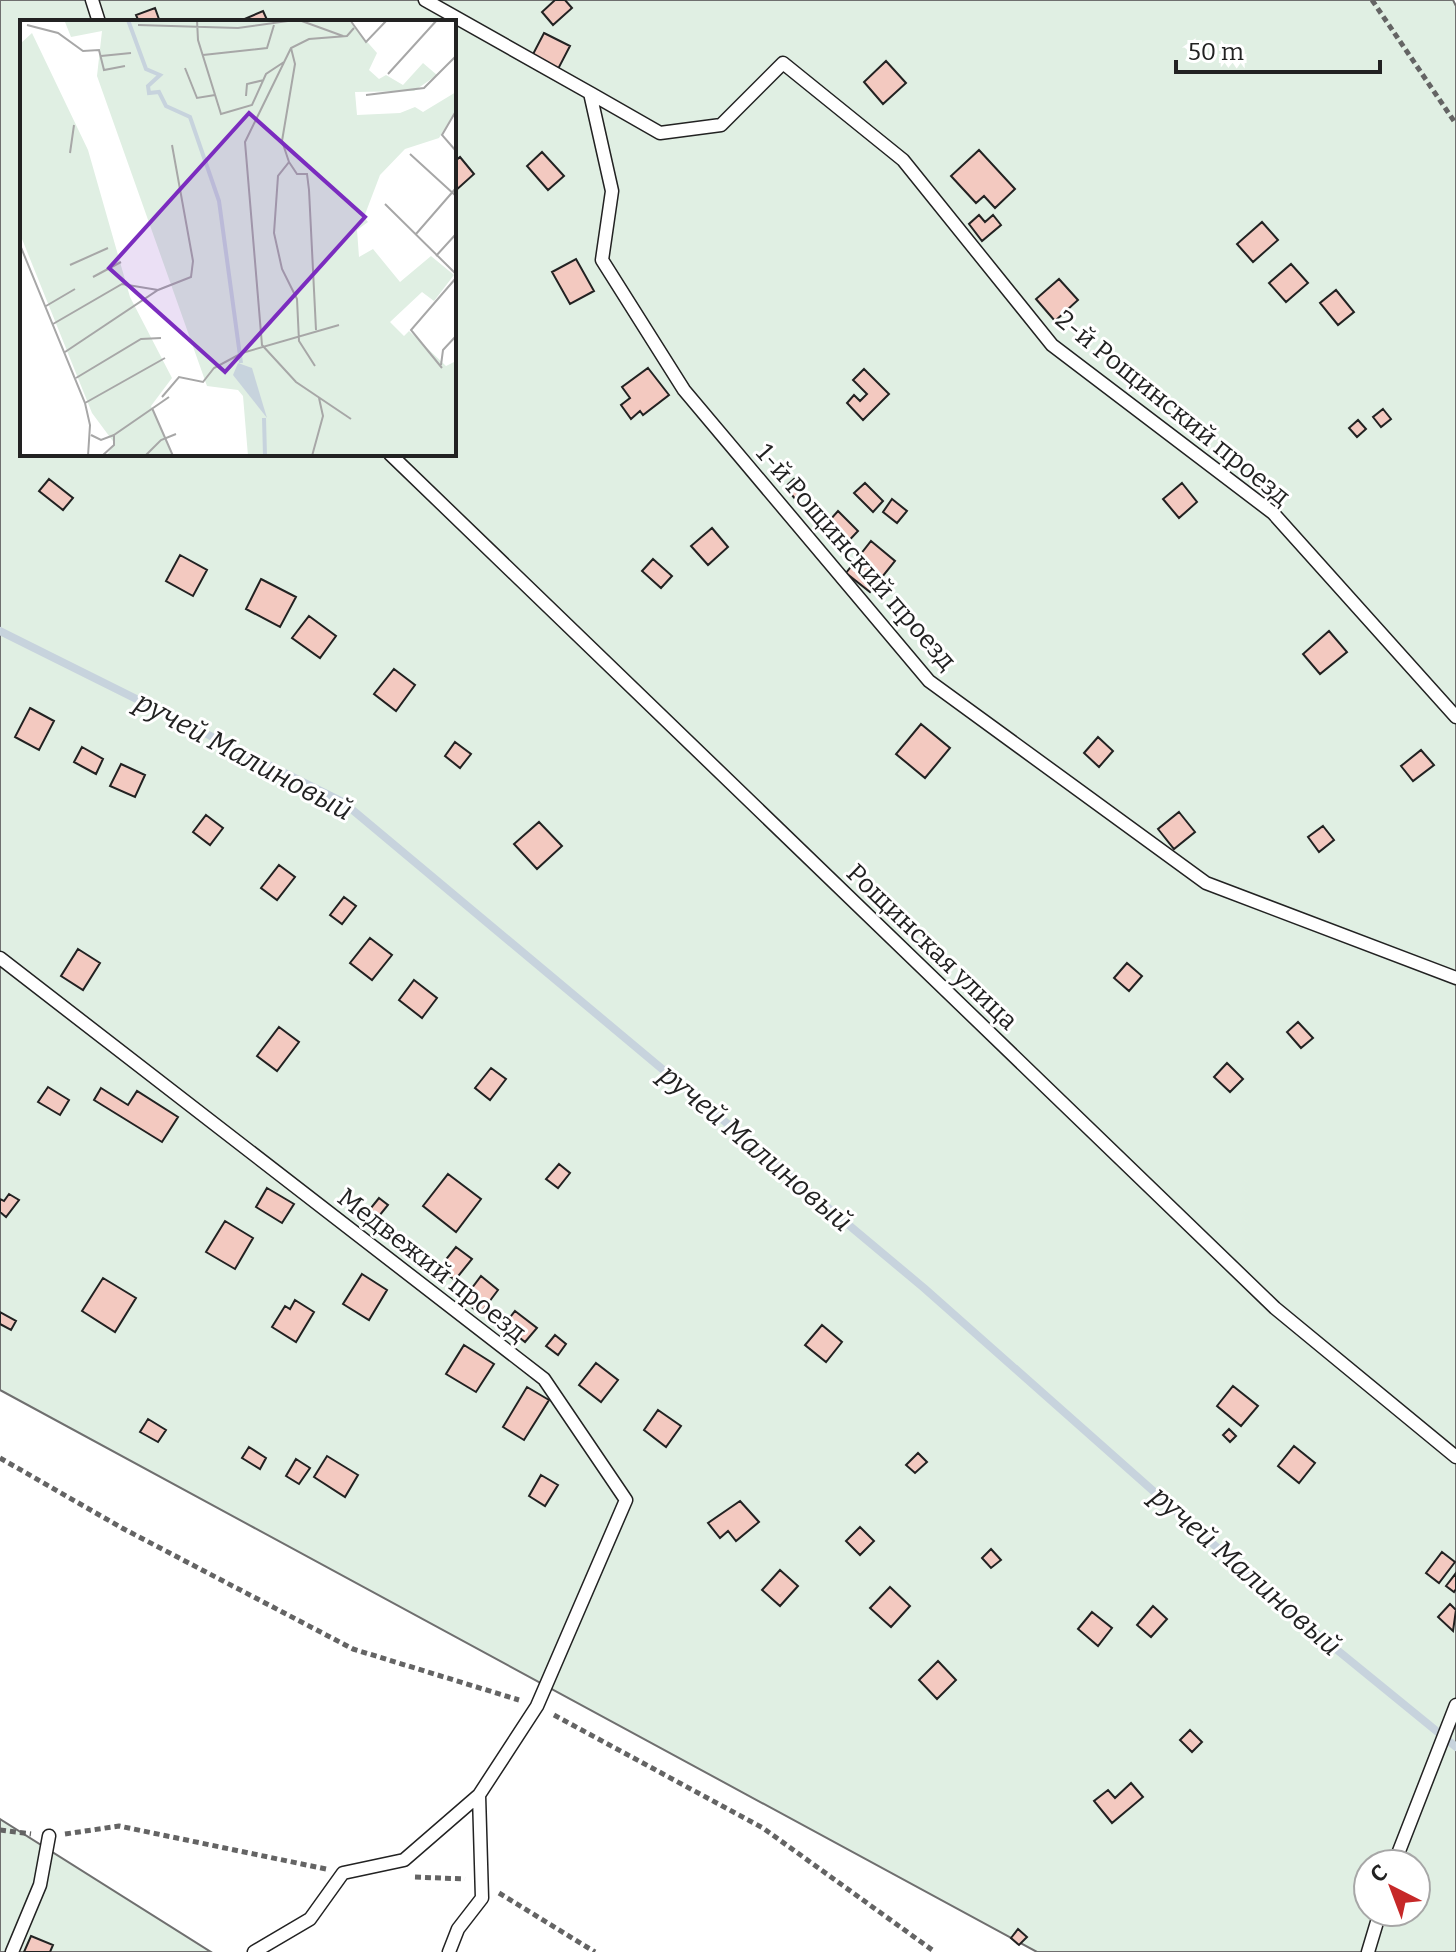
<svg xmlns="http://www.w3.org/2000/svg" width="1456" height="1952" viewBox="0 0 1456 1952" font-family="Bitter,serif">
	<rect width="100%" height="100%" fill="#fff"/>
	<path fill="#e0efe3" stroke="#6f6f6f" stroke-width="2" fill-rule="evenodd" d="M0,0h1453l3,6v1946h-419l-1037,-562zM22,22h432v432h-432zM1368,1864h48v48h-48z
		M0,1819l211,133h-211z"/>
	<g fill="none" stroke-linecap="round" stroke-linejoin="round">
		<path stroke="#c7d3dd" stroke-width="8" d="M0,631l343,171 581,486 358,317 174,142"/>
	</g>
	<path fill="#f3c9c0" stroke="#222" stroke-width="2" d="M555,0h10l7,8 -19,17 -11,-13z
		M155,8l5,14h-21l-3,-7z
		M263,11l5,11h-28v-1z
		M544,33l26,13 -13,25 -26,-13z
		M886,61l20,22 -23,21 -19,-22z
		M979,150l36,39 -20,19 -11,-12 -8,7 -25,-27z
		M542,152l22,24 -16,14 -21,-24z
		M460,157l14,17 -20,18v-30z
		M979,215l6,7 8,-7 8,10 -19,16 -13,-17z
		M1262,222l16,18 -25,22 -16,-18z
		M576,259l18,32 -24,13 -18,-32z
		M1291,264l17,19 -22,19 -17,-19z
		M1059,279l19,21 -23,21 -19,-22z
		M1336,290l18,22 -16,13 -18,-22z
		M648,368l21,27 -26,20 -3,-4 -9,8 -10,-14 9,-7 -8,-11z
		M864,369l25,25 -26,26 -16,-17 7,-8 6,6 7,-7 -14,-14z
		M1383,409l8,10 -10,8 -8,-10z
		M1358,420l8,9 -9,8 -8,-9z
		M49,479l24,19 -10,12 -24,-19z
		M794,479l12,14 -9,8 -12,-14z
		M865,483l18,18 -10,11 -19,-19z
		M1182,483l15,19 -18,16 -16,-19z
		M892,499l15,12 -10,12 -14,-11z
		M838,511l20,20 -17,18 -20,-19z
		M712,528l16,19 -20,18 -17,-19z
		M871,541l24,20 -25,31 -24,-19z
		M180,555l27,15 -14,26 -27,-15z
		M653,559l19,17 -11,12 -19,-17z
		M261,579l35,18 -16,30 -34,-18z
		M309,616l27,20 -16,22 -28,-20z
		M1329,631l18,21 -27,22 -17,-20z
		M394,669l21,16 -19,26 -22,-17z
		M30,708l24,13 -15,29 -24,-13z
		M921,724l29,24 -25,30 -29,-24z
		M1098,737l15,14 -14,16 -15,-14z
		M455,742l16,12 -11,14 -15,-12z
		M82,747l21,12 -7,15 -22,-12z
		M1421,750l13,15 -21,16 -12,-15z
		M121,764l24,11 -10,22 -25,-11z
		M1179,812l16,20 -21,17 -16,-20z
		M206,815l17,13 -13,17 -17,-13z
		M539,822l23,24 -25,23 -23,-25z
		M1323,826l11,14 -15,12 -11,-15z
		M279,865l16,12 -18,23 -16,-12z
		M344,897l12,9 -14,18 -12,-9z
		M370,938l22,17 -20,25 -22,-17z
		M78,949l22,14 -17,27 -22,-14z
		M1127,963l15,13 -13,15 -15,-13z
		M414,980l23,18 -15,20 -23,-18z
		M1298,1022l15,16 -12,10 -14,-16z
		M279,1027l20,15 -22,29 -20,-15z
		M1227,1063l16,16 -13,13 -16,-15z
		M491,1068l15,11 -16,21 -15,-12z
		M48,1087l21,13 -9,15 -22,-13z
		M101,1088l27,17 9,-14 41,26 -16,25 -68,-42z
		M559,1164l11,9 -12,15 -12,-9z
		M448,1174l33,25 -25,33 -33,-26z
		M267,1188l27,16 -12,19 -26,-16z
		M9,1194l10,6 -13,17 -6,-5v-13l4,2z
		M379,1198l9,7 -13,16 -9,-7z
		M225,1221l28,17 -18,31 -29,-17z
		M456,1247l16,12 -17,21 -16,-12z
		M362,1274l25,16 -18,30 -26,-16z
		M481,1276l17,14 -18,24 -17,-14z
		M103,1278l33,20 -21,34 -33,-21z
		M295,1300l19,12 -18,30 -24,-15 13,-21 5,3z
		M515,1311l22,17 -12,14 -21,-17z
		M0,1312l16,9 -5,9 -11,-6z
		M822,1325l20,17 -16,20 -21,-17z
		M555,1335l11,9 -8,11 -12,-9z
		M464,1345l30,19 -18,28 -30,-18z
		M596,1363l22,17 -17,22 -22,-17z
		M1233,1386l25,20 -17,20 -24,-20z
		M527,1387l22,13 -25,40 -21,-13z
		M658,1410l23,16 -15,21 -22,-17z
		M148,1419l18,11 -8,12 -18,-10z
		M1229,1429l7,7 -6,6 -7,-7z
		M1294,1446l21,17 -16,20 -21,-17z
		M249,1447l17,11 -6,11 -18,-11z
		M918,1453l9,9 -12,11 -9,-8z
		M327,1456l31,19 -13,22 -31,-20z
		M296,1459l14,9 -11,16 -13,-8z
		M541,1475l17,10 -13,21 -16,-10z
		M740,1501l19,21 -23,19 -8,-10 -8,7 -12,-15z
		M860,1527l14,14 -14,14 -14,-14z
		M991,1549l10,11 -10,8 -9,-10z
		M1442,1552l13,10 -16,21 -13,-10z
		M780,1570l18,16 -18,20 -18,-16z
		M1456,1573v16l-2,3 -8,-6z
		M890,1587l20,19 -19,21 -21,-19z
		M1450,1604l6,6 -3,21 -15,-14z
		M1153,1606l14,13 -16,18 -14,-12z
		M1092,1612l20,16 -14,18 -20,-17z
		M938,1661l18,19 -19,19 -18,-19z
		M1190,1730l12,12 -10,10 -12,-12z
		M1131,1783l12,14 -31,26 -18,-22 14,-11 7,8z
		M1018,1929l9,8 -8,8 -8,-7z
		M31,1936l22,9 -3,7h-26z"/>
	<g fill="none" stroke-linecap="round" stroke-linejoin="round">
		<g stroke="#222" stroke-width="15">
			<path id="lane" d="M92,0l7,22
				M425,0l165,93 22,98 -10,69 82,130 245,291 277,202 250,95
				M590,93l70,40 61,-8 62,-62 120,97 149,185 221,168 183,204
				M390,454l885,854 181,149
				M0,958l544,421 82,121 -89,206 -58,89 3,103 -24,31 -9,23
				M1394,1864l62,-159
				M12,1952l28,-67 9,-49
				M254,1952l56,-33 33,-46 61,-13 75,-65
				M1368,1952l12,-40"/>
		</g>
		<path stroke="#646464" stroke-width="5" stroke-dasharray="6 4" stroke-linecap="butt" d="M1372,0l84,124
			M0,1458l122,70 231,121 166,51
			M554,1715l209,113 172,124
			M0,1830l31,4
			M65,1834l54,-8 207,43
			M415,1877l50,2
			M499,1893l96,59"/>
		<use href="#lane" stroke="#fff" stroke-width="12"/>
	</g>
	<g text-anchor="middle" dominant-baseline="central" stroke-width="6" stroke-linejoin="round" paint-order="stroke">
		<g font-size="26" fill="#222" stroke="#fff">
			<text transform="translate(1173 408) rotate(39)">2-й Рощинский проезд</text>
			<text transform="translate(856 557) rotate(49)">1-й Рощинский проезд</text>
			<text transform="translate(932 947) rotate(44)">Рощинская улица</text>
			<text transform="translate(432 1265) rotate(38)">Медвежий проезд</text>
		</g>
		<g font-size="28" font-style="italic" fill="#222" stroke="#fff">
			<text transform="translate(244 756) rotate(28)">ручей Малиновый</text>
			<text transform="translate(756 1148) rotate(40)">ручей Малиновый</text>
			<text transform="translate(1246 1571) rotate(41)">ручей Малиновый</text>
		</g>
	</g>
	<g transform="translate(20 20)">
		<rect width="436" height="436" fill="#fff"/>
		<path d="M328,0l29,33 -8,17 10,9 7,-4 17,10 20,-22 14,12 -23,16 -59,1 2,23 43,-2 15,-6 8,5 33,-20v18l-17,28 -34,11 -25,26 -16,42 4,5 -11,8 2,27 14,-8 27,33 31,-26 23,19 -20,26 -12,-9 -32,30 14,14 5,-5 37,35 10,-5v95h-208l-5,-60 -5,-6 -31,-4 -110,-310 5,-45 -31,6 -6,-15zM12,13l56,117 42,147 42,81 -21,28 21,50h-66l9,-12 -23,-31 -72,-179v-190z" fill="#e0efe3"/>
		<path d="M218,343l14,5 15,50 -34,-43z" fill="#c7d3dd"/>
		<path fill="none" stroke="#c7d3dd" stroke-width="4" d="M108,0l18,49 14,6 -12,11 1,7 10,-1 7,14 24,11 29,84 22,162M244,398l1,38"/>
		<path fill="none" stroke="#a7a7a7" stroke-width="2" d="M177,0l1,20 23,74 31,-9 14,-31 18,-12M279,0l44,16M330,0l16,22 21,-22M7,5l31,8 25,18 16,-1 5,20 21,-4M118,5l100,3 57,-8M271,28l4,16 -13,77 7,21 -11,14 -4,57 8,36 15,30 2,42 16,25M183,35l64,-7 7,-23M81,36l30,-3M165,48l12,30 18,-3M368,54l49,-54M346,75l58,-7 32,-32M226,76l1,-12 17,-4M436,91l-14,24 14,16M50,133l4,-28M390,134l46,42M269,142l8,12h10l2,16 7,140M365,184l71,70M396,214l40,-46M0,225l65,158 5,22 -2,31M416,236l20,-22M50,245l38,-17M73,257l28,-15M26,286l29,-17M33,304l69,-40 36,6M45,332l93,-62 33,-13 2,-16 -21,-116M421,345l2,-15 13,-14M422,348l-31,-38 45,-52M56,358l65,-39 20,-1M142,377l17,-20 24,5 11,-14 28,-15 97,-28M65,383l80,-45M132,388l21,48M331,399l-55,-37 -34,-37 -17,-203 46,-94 18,-9 38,-3 7,-8M71,415l10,5 13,-5M82,436l12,-11v-10l55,-38M125,436l16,-16 15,-6M292,436l11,-40 -4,-18"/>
		<path fill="#7b2cbf" fill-opacity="0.15" stroke="#7b2cbf" stroke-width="4" d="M229,93l116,104 -140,155 -116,-104z"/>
		<rect width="436" height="436" fill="none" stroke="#222" stroke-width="4"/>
	</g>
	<g transform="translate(1392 1888) rotate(318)"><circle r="38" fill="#ffffff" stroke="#a7a7a7" stroke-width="2"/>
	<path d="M0-6L14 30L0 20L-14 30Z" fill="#c62828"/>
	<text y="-12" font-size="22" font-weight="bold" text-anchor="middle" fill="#222222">С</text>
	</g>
	<path d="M1176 60v12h204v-12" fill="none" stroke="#222222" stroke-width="4"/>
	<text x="1188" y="60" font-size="24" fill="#222222" stroke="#ffffff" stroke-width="6" paint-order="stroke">50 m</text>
</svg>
